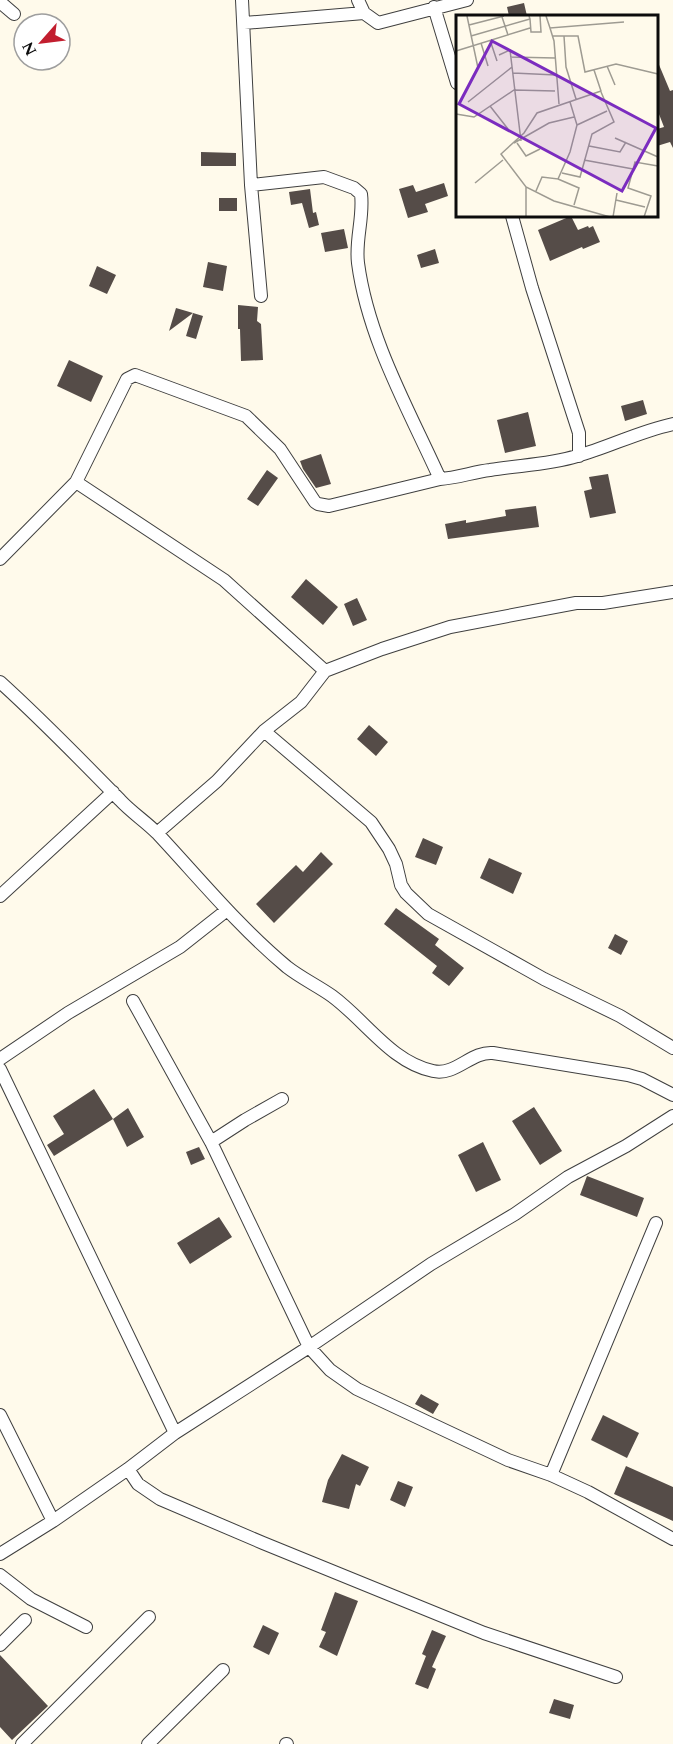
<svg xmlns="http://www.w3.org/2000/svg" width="673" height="1744" viewBox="0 0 673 1744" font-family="Spectral,serif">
	<rect width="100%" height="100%" fill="#fffaeb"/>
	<path fill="#554c48" d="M524,3l3,13h-18l-2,-9z
		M657,60l13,31 3,-1v58l-3,-6 -13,4v-17l7,-2 -7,-18z
		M201,152l35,1v13h-35z
		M444,183l4,13 -23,8 3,8 -20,6 -9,-29 14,-4 3,7z
		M310,189l3,24 3,-1 3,13 -10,3 -7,-25 -11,2 -2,-13z
		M219,198h18v13h-18z
		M571,216l7,14 10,-4 1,2 4,-2 7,16 -17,7 -1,-2 -32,14 -12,-31z
		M344,229l4,19 -23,4 -4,-19z
		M435,249l4,14 -18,5 -4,-13z
		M208,262l19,4 -4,25 -20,-4z
		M97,266l19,9 -9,19 -18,-8z
		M238,305l20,2 -1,14 4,3 2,36 -22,1 -1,-32h-2z
		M176,308l17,5 -24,18z
		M193,313l10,3 -7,23 -10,-3z
		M69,360l34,16 -12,26 -34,-16z
		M643,400l4,14 -22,7 -4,-15z
		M528,412l8,34 -31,7 -8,-33z
		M321,454l10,30 -15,4 -13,-19 -3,-8z
		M267,470l11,8 -20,28 -11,-7z
		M608,474l8,39 -26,5 -6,-27 8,-2 -3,-12z
		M536,506l3,21 -91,12 -3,-15 21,-4v3l40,-7 -1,-6z
		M306,579l32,28 -15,18 -32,-28z
		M357,598l10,22 -14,6 -9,-22z
		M369,725l19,17 -12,14 -19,-17z
		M423,838l20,9 -7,18 -21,-8z
		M321,852l12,12 -59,59 -18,-19 40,-39 7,7z
		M489,858l33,15 -9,21 -33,-16z
		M396,908l43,31 -4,6 29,23 -15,18 -17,-13 5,-7 -53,-42z
		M615,934l13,7 -7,14 -13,-7z
		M94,1089l19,30 -59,37 -7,-11 17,-11 -11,-18z
		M534,1107l28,44 -22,14 -28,-44z
		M128,1108l16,29 -17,10 -14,-28z
		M483,1142l18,38 -25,12 -18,-37z
		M199,1147l6,12 -14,6 -5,-13z
		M587,1176l57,22 -7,19 -57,-22z
		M219,1217l13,20 -42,27 -13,-21z
		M421,1394l18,10 -6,10 -18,-10z
		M603,1415l36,18 -12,25 -36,-18z
		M342,1454l27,13 -9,19 -4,-2 -7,25 -27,-7 6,-22z
		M626,1466l47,21v34l-59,-27z
		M398,1481l15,6 -8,20 -15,-7z
		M335,1592l23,9 -21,55 -18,-9 7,-15 -5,-2z
		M263,1625l16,8 -10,22 -16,-8z
		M432,1630l14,6 -14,31 4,2 -8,20 -13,-5 11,-28 -4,-2z
		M0,1655l48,51 -36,34 -12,-13z
		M554,1699l20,6 -4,14 -21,-6z"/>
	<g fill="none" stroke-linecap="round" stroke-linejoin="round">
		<g stroke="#3f3f3f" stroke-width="14">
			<path id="minor" d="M242,0l9,185 10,111
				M358,0l6,13 14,10 89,-23
				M0,2l14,12
				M434,7l23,76
				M244,23l120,-10
				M251,185l73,-8 30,11 7,6c3,23 -6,46 -3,69 10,76 51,147 82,216
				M512,216l20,72 47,145v23
				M76,482l148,98 101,91
				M0,559l76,-77 51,-103 8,-4 111,41 34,33 35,53 3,2 11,2 111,-27c17,-1 33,-7 50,-9 29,-5 58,-5 87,-14 32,-9 63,-25 96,-32
				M0,682c42,38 81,78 120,118 11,12 25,21 37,33 42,45 82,94 130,134 14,11 31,19 45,29 34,25 59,66 101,75 23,5 38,-20 60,-18l135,22 14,4 31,16
				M264,731l107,91 18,27 7,15 5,21 5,8 22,21 116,65 76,37 53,32
				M157,833l60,-52 47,-50 37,-29 24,-31 57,-22 68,-22 126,-24h27l70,-11
				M0,896l113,-104
				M133,1001l78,141 98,205 21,23 27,19 151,71 43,15 37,17 85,47
				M0,1059l68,-46 112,-66 47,-37
				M0,1069l175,364
				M211,1142l34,-22 37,-21
				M0,1415l53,106
				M128,1469l10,15 22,15 103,44 221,90 132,44
				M551,1475l105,-252
				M0,1554l53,-33 75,-52 47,-36 134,-86 122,-83 84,-50 53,-37 58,-31 47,-30
				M0,1575l31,24 55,28
				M0,1645l25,-25
				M22,1744l127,-127
				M148,1744l75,-74
				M286,1744h1"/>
		</g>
		<use href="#minor" stroke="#fff" stroke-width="12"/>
	</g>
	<g transform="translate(456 15)">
		<rect width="202" height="202" fill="#fffaeb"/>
		<path fill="none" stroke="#9e9b92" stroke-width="1.5" d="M11,1l11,52M90,1l4,12 74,-6M46,2l6,18M74,4l1,13h10l-1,-16M13,10l35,-9M94,13l4,13 5,63M15,21l59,-17 -1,-3M97,21h25l7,36 31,-8 42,10M108,21l2,31 10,32M34,25l7,21M25,28l7,23M0,36l74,-23M43,40l11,-5 11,91M54,42l45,1M151,51l8,19M138,55l7,21 -64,22 -13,20 -23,21 25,33 28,14 56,16M57,58l43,2M12,87l44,-35M34,91l18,23M0,99l18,3 40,-27 41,1M121,110l30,-14M159,123l43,19M58,128l35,-20 25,-6M61,128l9,13 14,-7M133,131l31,6 6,-10M128,145l49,9M106,158l18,4 12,-43 22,-12 -13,-30M102,164l21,9 -5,17M19,168l28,-23M70,172v30M80,176l6,-14 16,2 12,-27 7,-27 -7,-23M160,185l29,7M157,202l4,-24M188,202l7,-21 -23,-8 7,-26 23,4"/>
		<path fill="#7b2cbf" fill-opacity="0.15" stroke="#7b2cbf" stroke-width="3" d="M36,26l164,87 -34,63 -163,-87z"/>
		<rect width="202" height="202" fill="none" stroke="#0c0c0c" stroke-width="3"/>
	</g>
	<g transform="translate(42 42) rotate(242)"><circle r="28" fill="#ffffff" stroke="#9e9e9e" stroke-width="1.5"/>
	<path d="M0-4.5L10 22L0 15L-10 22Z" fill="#c21e2f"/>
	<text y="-9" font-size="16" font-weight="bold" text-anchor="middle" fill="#0c0c0c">N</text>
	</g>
</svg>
